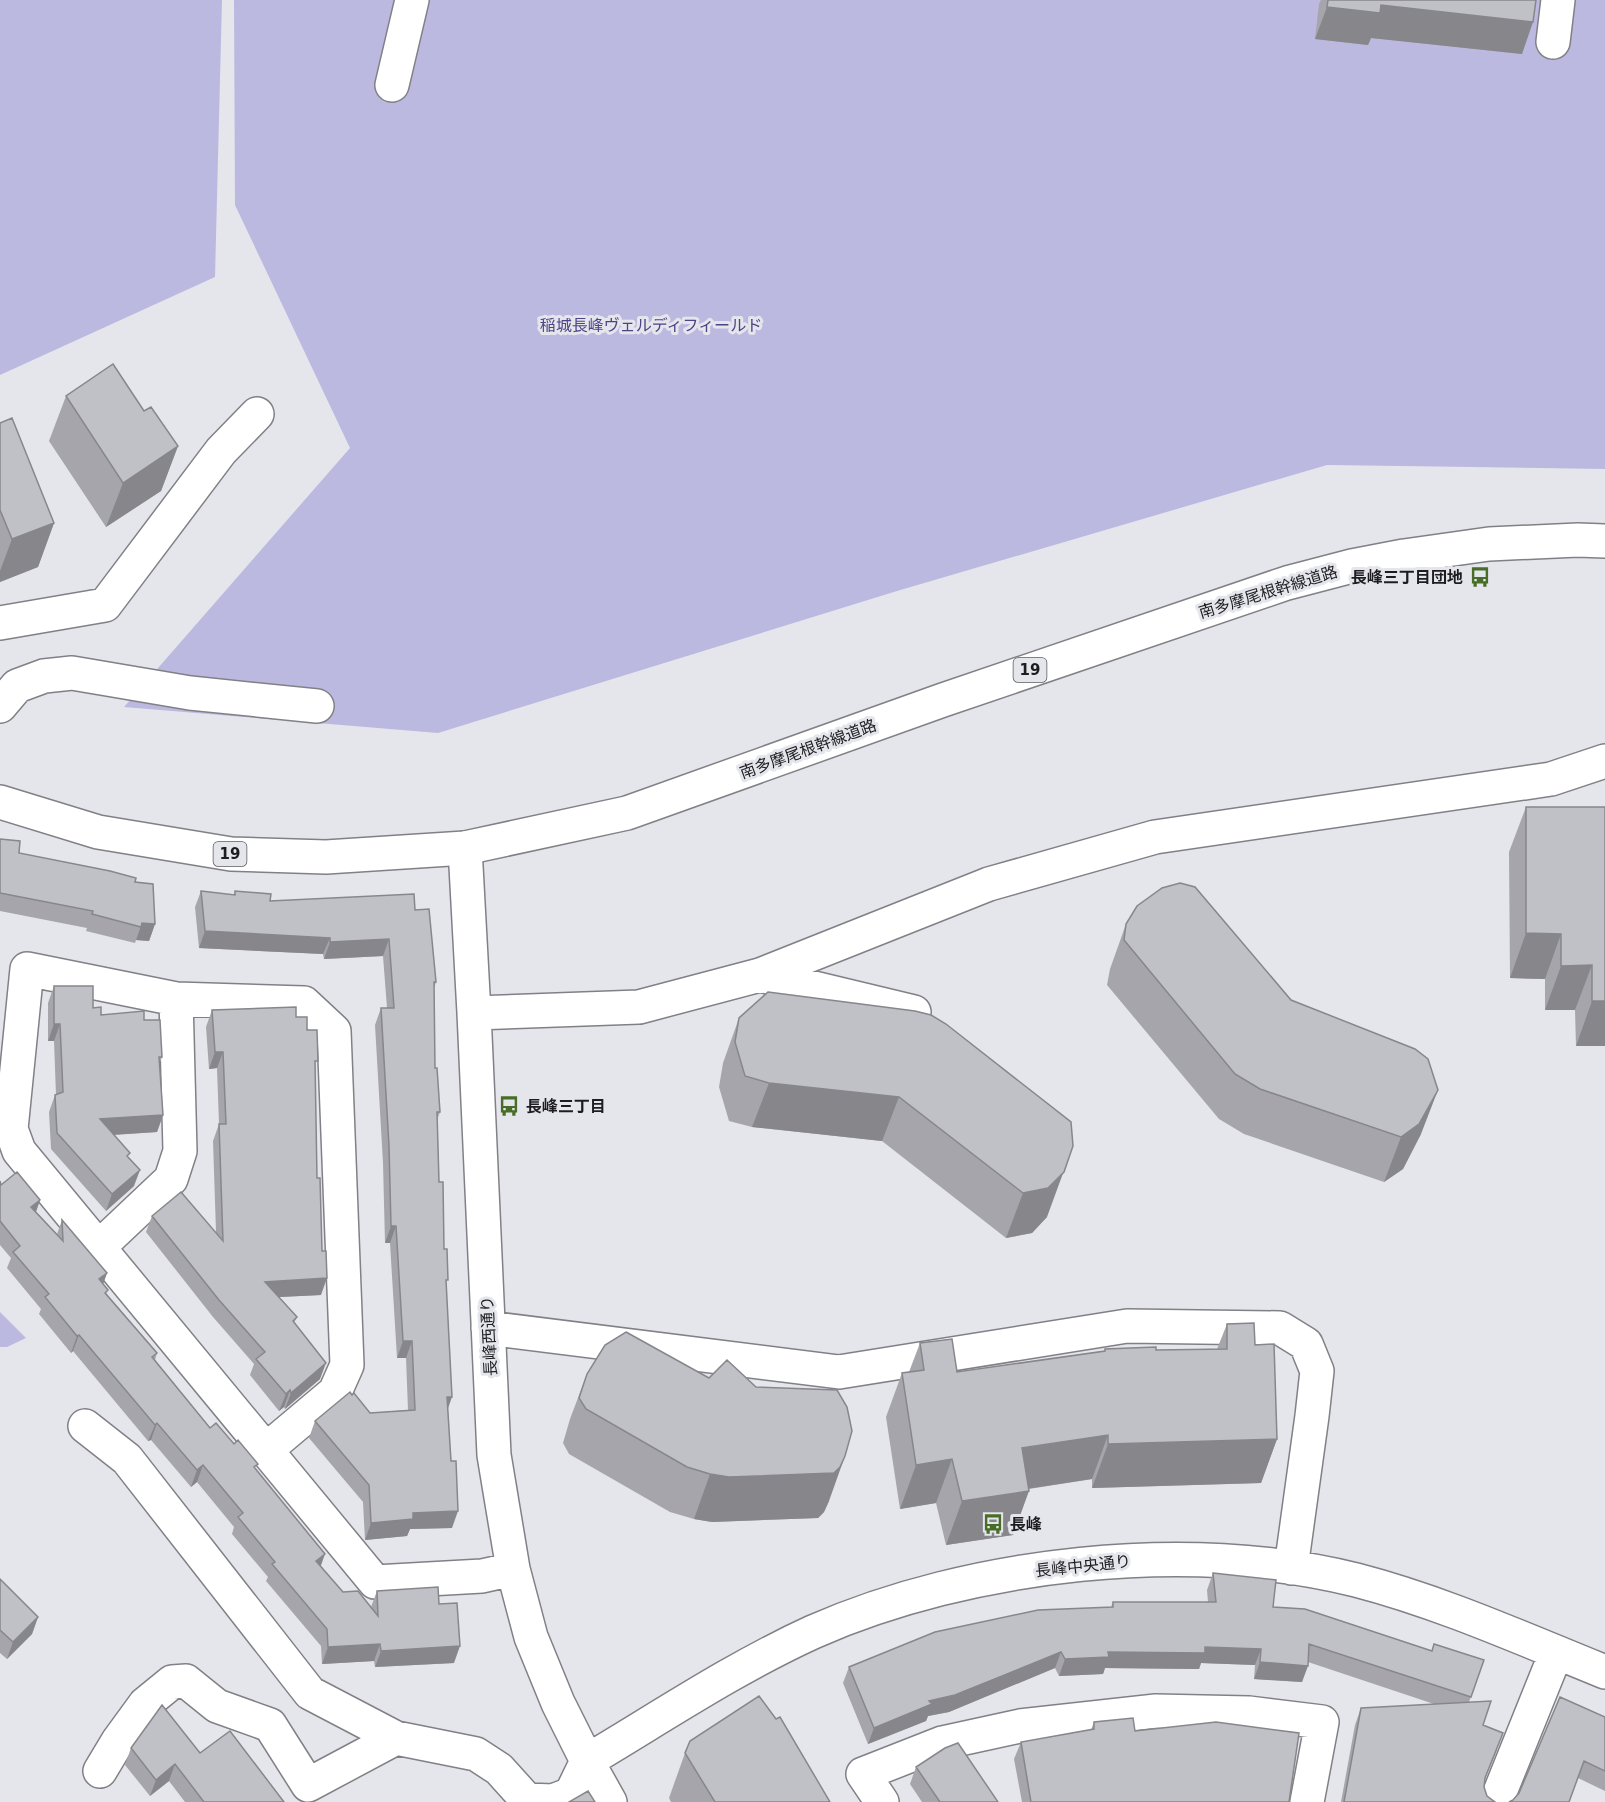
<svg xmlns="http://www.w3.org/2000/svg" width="1605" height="1802" viewBox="0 0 1605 1802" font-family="'DejaVu Sans','Noto Sans JP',sans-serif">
	<rect width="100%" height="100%" fill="#e5e5ec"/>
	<path fill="#bcb9e1" d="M0,0h222l-7,277 -215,98z
		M234,0h1371v469l-278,-4 -430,126 -459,142 -314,-26 226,-259 -115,-243z
		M0,1312l26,26 -19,9h-7z"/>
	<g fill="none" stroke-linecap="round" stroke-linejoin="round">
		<g stroke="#808086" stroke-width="36">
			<path id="minor" d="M1553,42l5,-42
				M392,85l20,-85
				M0,623l105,-18 116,-154 36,-37
				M0,706l17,-20 27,-10 28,-3 118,20 127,13
				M465,848l9,165 20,442 19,114 18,68 27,66 29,58 23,41
				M760,975l154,37
				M474,1013l165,-6 121,-32 229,-91 166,-47 396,-58 54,-18
				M99,1247l72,-68 9,-28 -4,-152
				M488,1328l351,44 288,-46 153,2 26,16 11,27 -5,45 -21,152
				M85,1426l42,33 183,234 86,45
				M266,1450l69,-58 12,-27 -13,-334 -30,-28 -128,-4 -149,-30 -16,160 8,22 356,431 107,-6 31,-7
				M587,1761c74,-44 147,-93 226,-129 156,-69 377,-94 543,-52 85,22 167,59 249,92
				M100,1771l18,-30 27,-37 27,-22 14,-1 31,25 53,19 38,60 88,-47 80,16 23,15 28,31 26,1 18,-7 16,-33
				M882,1802l-19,-28 79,-31 78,-17 136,-15 93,2 73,9 -15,80
				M1496,1802l60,-149"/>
		</g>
		<g stroke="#808086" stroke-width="36">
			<path id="major" d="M0,802l98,30 133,22 95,3 139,-9 162,-35 316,-113 344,-117 65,-17 52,-10 85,-12 89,-4 27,1"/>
		</g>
		<use href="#minor" stroke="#fff" stroke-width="33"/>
		<use href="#major" stroke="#fff" stroke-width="33"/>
	</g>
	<path fill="#a5a5ab" d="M1321,0h215l-14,54 -151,-16 -3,7 -53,-6 4,-35z
		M66,396l78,15 34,35 -17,45 -55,36 -57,-86z
		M0,423l54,100 -16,44 -38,15z
		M1526,807h79v239h-29l-1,-36h-30v-31l-35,-1 -1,-126z
		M0,839l19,14 116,29 20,42 -6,17 -13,-1 -1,3 -49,-12 1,-3 -87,-17z
		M201,891l33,4 1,-4 35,10 145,9 21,72 -2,6 1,80 5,44 -3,8 2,62 7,104 2,123 4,119 -42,1 -3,7 -42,4 -2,-38 -54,-64 6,-17 55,-8 38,-3 -2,-52h-9l-7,-115h-5l-2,-80 -8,-138 6,-17h6l-4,-52 -59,3 -1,-5 -124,-6 -4,-41z
		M1126,924l165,76 130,134 -18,35 -19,13 -140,-48 -25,-15 -112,-134 3,-16z
		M54,986l39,22 8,7 43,5 18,37 -3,8 4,50 -6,17 -44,3 15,22 6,29 -28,25 -55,-62 -2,-37 6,-17h1l-2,-54h-6v-38z
		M212,1010l84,7 11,13 8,38 2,110 4,117 -42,2 18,20 -3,6 26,56 -35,30 -1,-2 -5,4 -29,-36 4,-11 -41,-47 -67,-85 6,-16 64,16 -3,-91 6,-17 -2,-56 -8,1 -3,-42z
		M915,1011l132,206 -15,16 -26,5 -124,-97 -130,-14 -23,-6 -10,-34 4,-24 16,-45z
		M0,1181l1,4 39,15 -4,12 21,22 5,-14 45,53 -4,11 4,10 50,59 -2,7 55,68 46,42 64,95 23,27 28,15 6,-16 62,13 15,59 -79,4 -1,-6 -52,3 -1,-18 -55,-65 2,-4 -36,-43 2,-7 -37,-45 -6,5 -40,-47 -3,1 -75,-90 -2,2 -32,-39 2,-5 -34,-41 4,-10 -11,-13z
		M1227,1324l28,21 22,94 -16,44 -169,5v-9l-63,10 -16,46 -67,10 -10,-42 -36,6 -14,-92 16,-44 7,-1 11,-29 37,29 147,-21 1,-2 51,1 61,-1z
		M587,1374l242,127 -5,11 -6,6 -106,4 -18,-3 -24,-7 -101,-58 -6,-11 7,-24z
		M1213,1573l60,34 159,44 52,9 -15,42 28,48 -13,31v6l3,9 8,6h-154l14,-77 6,-17 73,-4 -126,-42 -6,20 -48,-3 1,-14 -54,-2 -2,6 -94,-1 -2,6 -44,2 -4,-8 -106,44 -21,4 -2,5 -58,23 -25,-61 6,-16 262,-60 2,-5h95l-1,-12z
		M0,1579l38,38 -6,17 -25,25 -7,-6z
		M1605,1717v74l-27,-13 -65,22z
		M1094,1722l41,9 154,71h-267l-8,-43 7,-17 70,-12z
		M131,1748l69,5 84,49h-99l-16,-21 -19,15 -25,-31z
		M685,1753l145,49h-159l-2,-4z
		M916,1767l82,35h-76l-12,-18z"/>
	<path fill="#86868b" d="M1381,5l152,17 -11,32 -151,-16 -3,7 -53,-6 12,-32z
		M178,446l-17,45 -55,36 17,-44z
		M54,523l-16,44 -38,15v-11l12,-32z
		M142,923l13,1 -6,17 -13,-1z
		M205,931l125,7 -7,16 -124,-6z
		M1526,933l35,1 -16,45 -35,-1z
		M389,939l-6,17 -59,3 6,-17z
		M1592,965l-17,45h-30l16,-44z
		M1592,1001h13v45h-29z
		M54,1024h6l-6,17h-6z
		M215,1052h8l-6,16 -8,1z
		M769,1083l130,14 -17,44 -130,-14z
		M1438,1090l-17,44 -18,35 -19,13 17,-45z
		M163,1115l-6,17 -63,4 6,-17z
		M1073,1146l-26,71 -15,16 -26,5 17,-45z
		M140,1170l-6,16 -28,25 6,-17z
		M40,1200l-6,17 -3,-10z
		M391,1226h5l-6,17h-5z
		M107,1273l-6,17 -2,-11z
		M327,1278l-6,17 -62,3 6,-16z
		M79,1335l-6,16 -2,2 6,-17z
		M403,1341h9l-6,17h-9z
		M326,1363l-6,16 -35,30 6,-16z
		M290,1390l-6,17 -5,4 7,-17z
		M447,1397h5l-6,17z
		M157,1423l-6,17 -3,1 7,-16z
		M1108,1435l-16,44 -86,13 16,-44z
		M1277,1439l-16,44 -169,5 16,-44z
		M845,1456l-16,45 -5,11 -6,6 -106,4 -18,-3 16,-45z
		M952,1459l-16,44 -36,6 16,-44z
		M203,1465l-6,17 -6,5 6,-17z
		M1029,1491l-16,44 -67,10 16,-44z
		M458,1511l-6,17 -42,1 -3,7 -42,4 6,-17 42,-10z
		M325,1554l-6,17 -3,-10z
		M38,1617l-6,17 -25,25 6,-17z
		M380,1644l-6,17 -52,3 6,-17z
		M460,1646l-6,17 -79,4 6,-16z
		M1205,1647l56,2 -6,16 -54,-2 -2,6 -94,-1 -2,6 -44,2 6,-17 43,-7z
		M1061,1652l-6,16 -106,44 -21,4 -2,5 -58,23 6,-16 55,-27z
		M1260,1662l48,4 -6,16 -48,-3z
		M175,1764l-6,17 -19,15 6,-16z"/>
	<path fill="#c0c0c7" stroke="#86868b" stroke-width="1.5" d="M1328,0h208l-3,22 -152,-17 -1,8 -53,-6z
		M113,364l31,47 7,-4 27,39 -55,37 -57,-87z
		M12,418l42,105 -42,16 -12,-29v-87z
		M1526,807h79v194h-13v-36l-31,1v-32l-35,-1z
		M0,839l20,2 -1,12 91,18 26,7 -1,4 18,2 2,40 -13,-1 -1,4 -49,-13 1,-3 -93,-18z
		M1180,883l15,4 96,113 124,49 13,10 10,31 -19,34 -18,13 -141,-48 -25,-15 -111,-134 2,-16 11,-18 25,-18z
		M201,891l34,4v-4l36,3 -1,7 144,-7 1,16 14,-1 7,73h-2l1,86h2l3,44h-3l2,70h4l1,67h3l1,31h-2l6,117h-5l4,64h5l2,50 -45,2v6l-42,4 -2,-38 -54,-64 35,-29 2,3 2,-2 16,20 45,-3 -3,-69h-9l-7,-115h-5l-2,-80 -8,-138h13l-5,-69 -59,3v-4l-125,-7z
		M54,986h39v22l8,-1v8l43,-4v9h16l2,37h-3l4,58 -63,4 30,34 -3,3 13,14 -28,24 -55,-61 -2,-38 8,-3 -3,-68h-6z
		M768,992l147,19 16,4 15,9 125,98 2,24 -9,26 -16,16 -25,5 -124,-96 -130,-14 -24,-7 -10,-34 4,-24z
		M296,1007v10h11v13h10l1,31h-3l2,117h3l2,73h4l1,27 -62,4 32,35 -4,4 33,42 -35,30 -1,-3 -4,4 -30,-35 9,-7 -46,-52 -67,-84 29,-24 42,49 -4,-117h7l-3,-72h-8l-3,-42z
		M17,1172l23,28 -9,7 32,34 -1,-21 45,53 -8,6 9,11 -3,3 52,60 -5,4 58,71 6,-5 18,21 4,-4 20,24 -4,3 71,87 -9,7 27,31 15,-1 20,25 -1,-25 61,-4 1,17 18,-1 3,43 -79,5 -1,-7 -52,3 -1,-18 -55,-65 3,-2 -37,-45 5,-4 -40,-48 -6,5 -40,-47 -2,2 -76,-90 -2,1 -32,-39 4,-3 -36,-42 7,-6 -20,-25v-40l1,4z
		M1254,1323l1,22 19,-1 3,95 -169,5v-9l-86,13 7,43 -67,10 -10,-42 -36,6 -14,-92 22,-3 -4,-27 32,-4 5,33 148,-21v-2l51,-2v3l71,-1v-25z
		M626,1332l83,46 18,-18 29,27 81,3 10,17 5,24 -7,25 -5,11 -6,6 -105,4 -19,-3 -23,-7 -101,-58 -7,-11 8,-24 18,-29z
		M1213,1573l63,7 -3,27 32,2 127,42 2,-7 50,16 -13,37 -162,-53 -1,22 -48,-4 1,-13 -56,-2v6l-97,-1 1,5 -44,2 -4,-7 -106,43 -26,6 3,3 -58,24 -25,-61 86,-35 103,-22 75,-3v-5h103z
		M0,1579l38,38 -25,25 -13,-12z
		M759,1696l17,23 4,-2 50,85h-115l-30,-49 5,-12z
		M1560,1697l45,20v54l-21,-10 -15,41h-60l4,-2 6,-7z
		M1491,1701l-8,24 20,8 -18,45 -1,9 3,9 8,6h-151l17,-94z
		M162,1705l38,48 30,-22 54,71h-80l-29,-38 -19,16 -25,-32z
		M1133,1718l2,13 81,-9 83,11 -10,69h-258l-10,-60 73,-13v-7z
		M958,1743l40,59h-58l-24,-35 29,-19z
		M588,1791l7,11h-26z"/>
	<defs>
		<g id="bus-bare" transform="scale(1.62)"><path d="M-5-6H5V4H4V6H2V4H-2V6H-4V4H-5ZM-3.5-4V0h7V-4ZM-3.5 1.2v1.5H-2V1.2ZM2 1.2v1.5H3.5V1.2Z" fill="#476d27" stroke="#e5e5ec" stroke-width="2.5" paint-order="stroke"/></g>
	</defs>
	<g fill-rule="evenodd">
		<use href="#bus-bare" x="1480" y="577"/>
		<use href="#bus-bare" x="509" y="1106"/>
		<use href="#bus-bare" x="993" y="1524"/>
	</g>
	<g text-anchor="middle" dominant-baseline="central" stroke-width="6" stroke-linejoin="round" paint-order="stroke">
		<g fill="#e5e5ec" stroke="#59595d" stroke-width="1.5">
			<rect x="1013.5" y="658" width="33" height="24" rx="4.5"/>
			<rect x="213.5" y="842" width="33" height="24" rx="4.5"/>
		</g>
		<g font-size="15" font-weight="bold" fill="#1d1d20">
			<text x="1030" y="670">19</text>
			<text x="230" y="854">19</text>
		</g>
		<g font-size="16" fill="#4d4387" stroke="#e5e5ec">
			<text x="651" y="325">稲城長峰ヴェルディフィールド</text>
		</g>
		<g font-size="16" font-weight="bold" fill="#1d1d20" stroke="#e5e5ec" text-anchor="start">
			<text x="1463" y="577" text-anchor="end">長峰三丁目団地</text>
			<text x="526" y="1106">長峰三丁目</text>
			<text x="1010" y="1524">長峰</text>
		</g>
		<g font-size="16" fill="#1d1d20" stroke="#e5e5ec">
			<text transform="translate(1268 592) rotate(-17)">南多摩尾根幹線道路</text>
			<text transform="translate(808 749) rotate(-20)">南多摩尾根幹線道路</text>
			<text transform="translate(489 1336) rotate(-93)">長峰西通り</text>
			<text transform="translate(1083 1566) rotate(-6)">長峰中央通り</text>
		</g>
	</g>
</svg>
